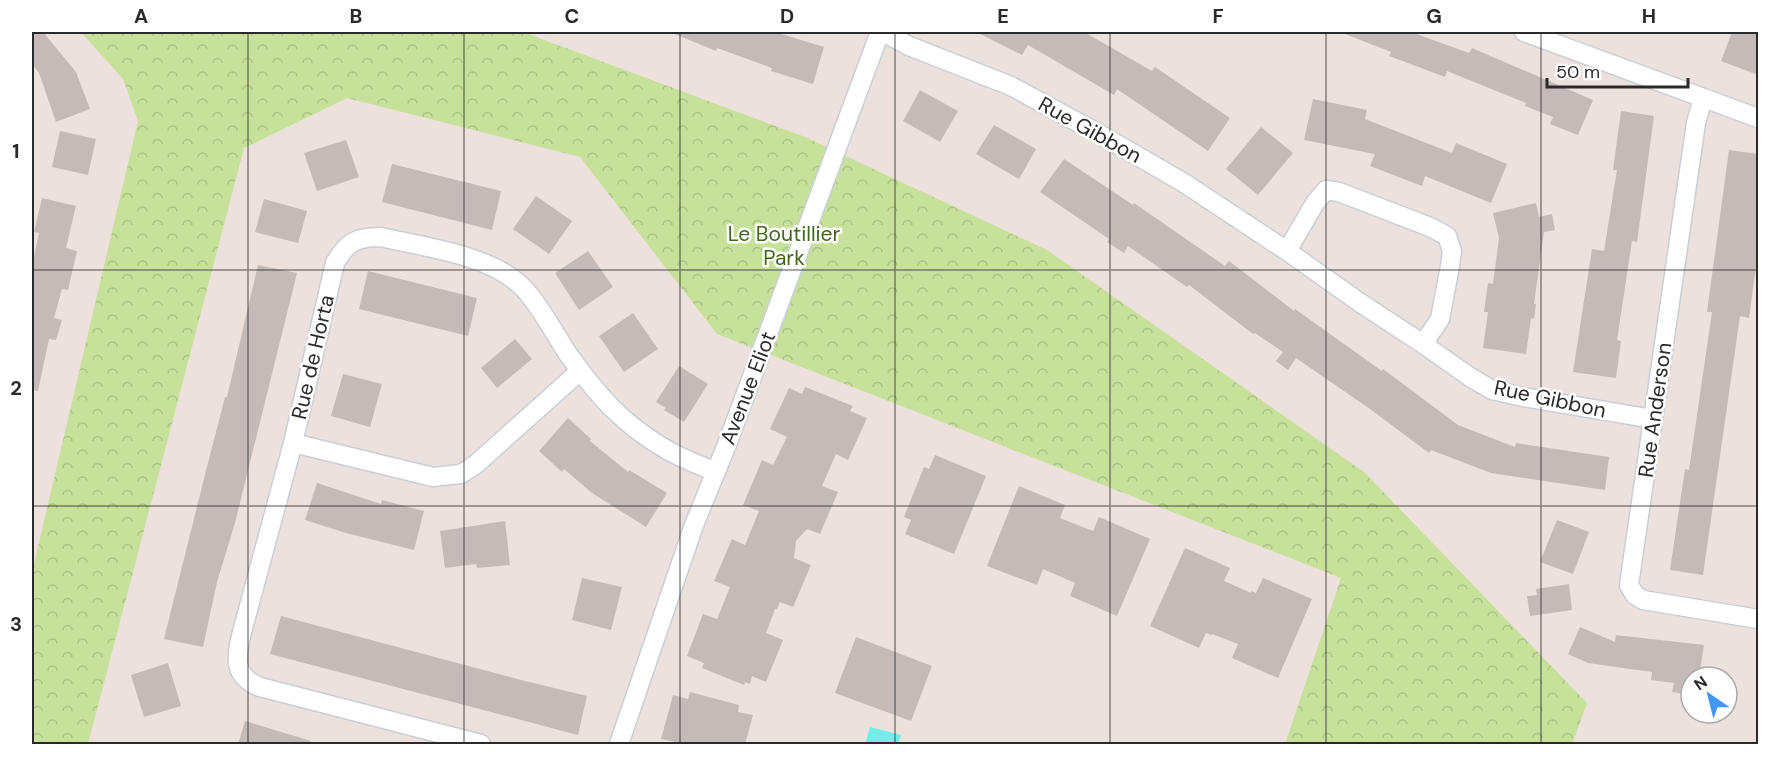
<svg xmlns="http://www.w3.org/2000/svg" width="1790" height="776" viewBox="0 0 1790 776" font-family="'DM Sans',sans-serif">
	<defs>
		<pattern id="park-crowns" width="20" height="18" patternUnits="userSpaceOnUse" patternTransform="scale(1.5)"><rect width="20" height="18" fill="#c7e19a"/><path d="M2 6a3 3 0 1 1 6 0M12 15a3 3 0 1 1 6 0" fill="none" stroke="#abc185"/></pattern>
	</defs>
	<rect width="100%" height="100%" fill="#ece1dc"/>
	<path fill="url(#park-crowns)" d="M81,32h442l282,105 242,113 317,222 223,231 -15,41h-287l56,-166 -624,-244 -137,-177 -233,-59 -103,50 -156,596h-56v-172l106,-451 -15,-42z"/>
	<path fill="#72ece8" d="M870,727l31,8 -3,9h-20l-12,-2z"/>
	<path fill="#c4bbb9" d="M32,32h11l33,40 14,37 -34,13 -17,-49 -7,-9z
		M670,32h105l49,15 -11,37 -42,-13 1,-3 -55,-20 -1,3z
		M976,32h108l68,39 3,-4 75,51 -22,33 -91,-62 -3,6 -86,-50 -6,10z
		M1340,32h71l58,21 3,-5 121,52 -15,35 -28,-11 3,-7 -28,-11 1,-3 -79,-32 -2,6 -56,-21 2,-4z
		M1732,32h26v43l-37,-14z
		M920,90l38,21 -18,31 -37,-21z
		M1313,99l54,11 -2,9 87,34 4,-10 51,21 -16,39 -66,-27 -3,10 -52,-20 5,-12 -71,-14z
		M1621,111l33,5 -17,126 -5,-1 -15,99 4,1 -5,37 -43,-6 19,-123 12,2 13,-81h-4z
		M994,125l42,24 -17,30 -43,-25z
		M1261,127l32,26 -35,42 -32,-26z
		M60,131l36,8 -8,36 -36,-8z
		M346,140l13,37 -42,14 -13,-38z
		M1729,150l29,4v98l-9,66 -9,-2 -37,259 -33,-5 15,-101 4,1 23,-158h-5z
		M1064,159l69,46 1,-2 91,63 4,-5 65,50 1,-2 87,62 1,-2 75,56 57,22 1,-4 93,14 -4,33 -114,-17 -60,-23 -2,3 -59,-44 -74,-51 -8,12 -12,-9 7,-9 -28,-19 -2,1 -64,-49 -2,2 -59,-41 -4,7 -17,-11 2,-3 -69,-47z
		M392,164l109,27 -9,39 -110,-28z
		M536,196l36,25 -23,33 -36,-25z
		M42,198l34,8 -10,42 11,3 -9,39 -6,-1 -8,29 8,2 -6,20 -7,-1 -11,52 -6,-1v-124l7,-33 -5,-1z
		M264,199l43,12 -9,32 -43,-11z
		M1536,203l3,14 13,-3 3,16 -11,2 -10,72h2l-2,15 -3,-1 -5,36 -43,-6 5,-36h-4l4,-29 5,1 6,-46 -6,-25z
		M588,251l25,36 -34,23 -24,-37z
		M258,265l39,8 -62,250 -18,59 -14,65 -39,-8 44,-176 17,-66h2z
		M368,271l109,27 -9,38 -109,-27z
		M633,313l25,36 -34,23 -25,-36z
		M515,339l17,20 -35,29 -16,-20z
		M679,366l29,18 -24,38 -20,-12 2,-2 -10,-6z
		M343,374l39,10 -12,43 -39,-11z
		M805,387l48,19 -3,5 17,7 -19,42 -12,-6 -14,32 16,6 -18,42 -13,-5 -11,12 -2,17 17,7 -18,42 -13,-5 -3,7h-2l-9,24 17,7 -17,42 -14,-6 -2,8 -5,-2 -1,3 -42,-17 2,-5 -17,-7 16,-42 14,5 13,-32 -16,-6 18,-42 13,6 14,-34 -16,-6 19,-45 11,5 14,-28 -17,-8 19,-41 13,6z
		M568,418l23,21 -1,2 38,31 1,-2 38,23 -21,34 -54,-34 -28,-24 -2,3 -23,-21z
		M935,455l51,21 -32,78 -49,-20 6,-14 -7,-3 20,-50 5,2z
		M317,483l64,21 1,-4 42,11 -10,39 -68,-17 -41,-13z
		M1019,486l46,19 -5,13 33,13 6,-14 51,22 -33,77 -47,-20 5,-13 -32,-14 -6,16 -50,-19z
		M1557,520l32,12 -16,42 -33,-12z
		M505,521l5,44 -33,3 -1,-4 -31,4 -5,-37z
		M1185,548l45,20 -6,13 27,12v-2l5,2 7,-15 49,21 -34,79 -46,-20 6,-14 -26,-10 -1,1 -5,-2 -7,15 -49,-22z
		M582,578l40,9 -11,43 -39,-10z
		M1569,584l3,26 -42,6 -3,-20 10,-1 -1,-6z
		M281,616l240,64 66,16 -9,39 -308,-81z
		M1580,627l35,15 1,-7 88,10 -5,32h-8v18l-19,-3 2,-9 -23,-3 1,-8 -64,-9 -20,-9z
		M856,637l76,29 -21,55 -76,-28z
		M168,663l13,43 -37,11 -13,-42z
		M690,692l49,13 -1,7 15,3 -8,29h-60l-24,-5 12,-44 15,4z
		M245,721l66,20 -1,3h-72z"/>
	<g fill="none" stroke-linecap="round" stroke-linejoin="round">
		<g stroke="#c8cfd8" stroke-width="21">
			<path id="minor" d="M883,32l26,14 102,40 99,54 74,43 103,68 72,51 64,42 47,33 22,13 31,7 130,22
				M1524,32l234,86
				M1703,98l-7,25 -67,462 6,10 8,5 115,19
				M1287,251l28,-48 11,-13 13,2 91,35 17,9 5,15 -2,15 -10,53 -17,25
				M293,443l140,34 28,-3 14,-9 105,-94
				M481,744l-221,-57c-28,-11 -24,-30 -18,-55l51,-189 42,-180c12,-21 21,-26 46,-26 42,10 104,17 137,46 18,15 36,50 50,71 30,42 55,71 101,97 14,8 31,14 46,21
				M619,744l75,-219 32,-78 154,-415"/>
		</g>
		<use href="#minor" stroke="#fff" stroke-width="18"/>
	</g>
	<path fill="none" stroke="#2a2a2a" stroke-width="1.5" stroke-opacity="0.55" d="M248,32v712M464,32v712M680,32v712M895,32v712M1110,32v712M1326,32v712M1541,32v712M32,270h1726M32,506h1726"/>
	<g text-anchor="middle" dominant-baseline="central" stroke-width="5" stroke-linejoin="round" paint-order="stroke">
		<g font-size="21" fill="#2a2a2a" stroke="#fff">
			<text transform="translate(1090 130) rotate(29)">Rue Gibbon</text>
			<text transform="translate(313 357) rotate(-77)">Rue de Horta</text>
			<text transform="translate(748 388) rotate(-69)">Avenue Eliot</text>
			<text transform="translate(1550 399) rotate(12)">Rue Gibbon</text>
			<text transform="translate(1655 410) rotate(-82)">Rue Anderson</text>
		</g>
		<g font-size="21" fill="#41661c" stroke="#fff">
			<text x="784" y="234">Le Boutillier<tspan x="784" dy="24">Park</tspan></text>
		</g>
	</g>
	<rect width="1790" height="776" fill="none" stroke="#ffffff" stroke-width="66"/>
	<g transform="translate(1709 695) rotate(325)"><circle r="28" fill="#ffffff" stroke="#aaaaaa" stroke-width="1.5"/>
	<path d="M0-4.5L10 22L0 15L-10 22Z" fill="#4097f5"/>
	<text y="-9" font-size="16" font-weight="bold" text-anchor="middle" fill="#2a2a2a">N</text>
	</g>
	<path d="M1547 78v9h141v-9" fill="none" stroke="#2a2a2a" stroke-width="3"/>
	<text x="1556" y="78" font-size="18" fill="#2a2a2a" stroke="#ffffff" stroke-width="4.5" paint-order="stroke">50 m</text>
	<rect x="33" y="33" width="1724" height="710" fill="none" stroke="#2a2a2a" stroke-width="2"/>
	<g font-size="20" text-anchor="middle" font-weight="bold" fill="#2a2a2a">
		<text x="141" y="23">A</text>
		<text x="356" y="23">B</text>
		<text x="572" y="23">C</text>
		<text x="787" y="23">D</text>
		<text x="1003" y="23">E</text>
		<text x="1218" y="23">F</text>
		<text x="1434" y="23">G</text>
		<text x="1649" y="23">H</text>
		<text x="16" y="158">1</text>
		<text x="16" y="395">2</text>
		<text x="16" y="631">3</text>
	</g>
</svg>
